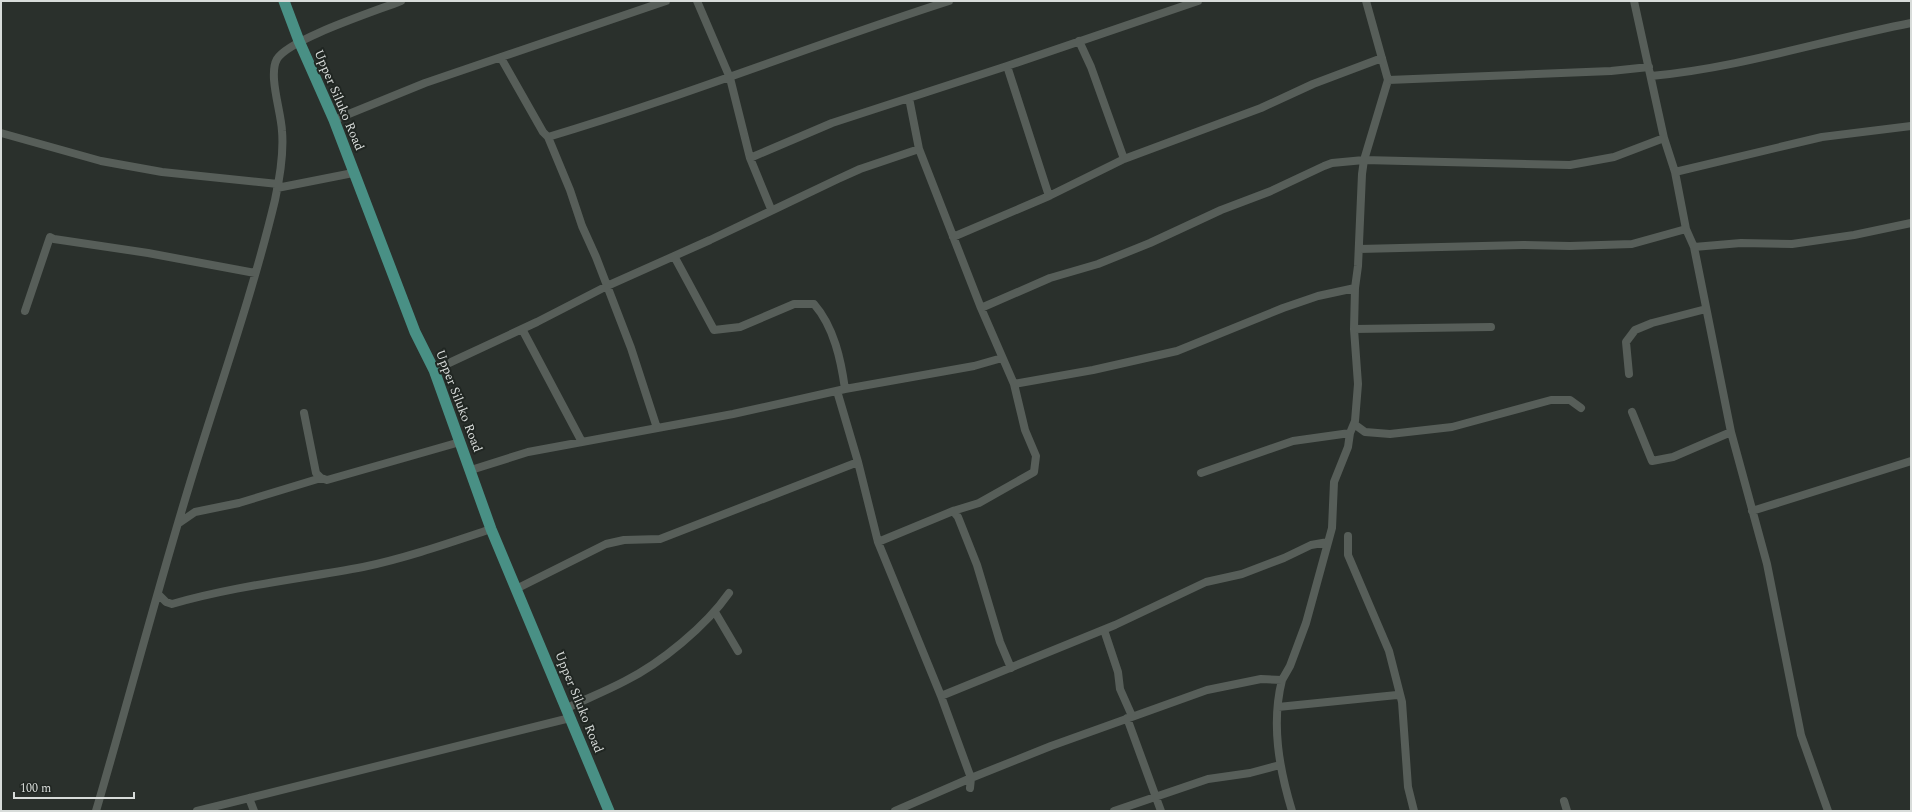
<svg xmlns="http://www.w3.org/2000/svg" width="1912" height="812" viewBox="0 0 1912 812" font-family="Spectral,serif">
	<rect width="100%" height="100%" fill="#2a302c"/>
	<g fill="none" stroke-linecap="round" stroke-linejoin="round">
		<path stroke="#575e59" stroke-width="8" d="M697,1l33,77 20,80 21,51
			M1634,1l30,137 11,34 11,57 8,18 37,185 36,132 34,171 27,76
			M1079,41l12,26 33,92
			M501,58l42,74 5,5c135,-40 267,-93 401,-136
			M1007,66l42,130
			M1651,76c88,-8 173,-36 260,-53
			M1388,80l223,-9 38,-4
			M334,120l91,-37 241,-82
			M1,133l100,28 61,11 116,12
			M548,137l22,53 12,36 14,31 35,91 26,80
			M750,158l82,-35 175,-57 191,-65
			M1675,172l147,-35 89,-11
			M277,188l76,-15
			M953,237l96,-41 75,-37 137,-51 52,-24 69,-26
			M1694,247l47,-4 51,1 62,-9 57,-12
			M1359,249l164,-4 47,1 62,-2 54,-15
			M674,256l40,74 26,-3 54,-23h20c20,23 27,56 31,85
			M981,308l69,-30 48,-14 52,-21 71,-33 50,-19 53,-25 8,-3 32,-3 206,5 44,-8 50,-19
			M25,311l25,-74 4,2 94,14 107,20
			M522,329l60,113
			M1354,329l137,-2
			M434,370l103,-48 70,-36 103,-46 128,-61 22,-10 59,-20
			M1629,374l-3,-32 9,-12 17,-7 54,-14
			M1014,384l79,-14 84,-19 106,-43 35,-12 37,-8
			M837,391l21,71 20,80 63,154 30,82 -1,10
			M1632,412l20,49 21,-4 58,-25
			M304,413l12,60 5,5 6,2 133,-38
			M1354,424l11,8 25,2 62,-7 99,-27h19l11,8
			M471,470l57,-18 205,-38 112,-25 129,-23 28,-8
			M1201,473l92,-32 57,-8
			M953,511l5,6 19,48 23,77 11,26
			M1752,511l159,-50
			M179,523l16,-11 44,-9 82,-25
			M1348,536v19l41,96 13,51 6,85 6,24
			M878,542l75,-31 26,-8 55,-31 2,-16 -11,-26 -11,-46 -33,-76 -62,-159 -10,-51
			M516,589l90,-45 18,-4 36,-1 198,-77
			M158,594l8,8 6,2c62,-18 127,-25 191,-37 43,-9 86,-24 128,-38
			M715,612l23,39
			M1104,630l14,42 2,17 12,27
			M1282,680l8,-14 16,-43 26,-95 2,-46 14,-35 2,-14 5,-12 3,-37 -4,-55 1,-41 3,-22 4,-92 2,-14 24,-80 -22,-79
			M941,696l174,-71 91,-43 36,-8 42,-16 27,-13 17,-3
			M1278,707l119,-12
			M567,708c19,-9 39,-17 58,-27 36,-18 81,-55 104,-88
			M1127,718l34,93
			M249,798l5,13
			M1564,801l3,10
			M96,811c32,-109 61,-220 94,-328 29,-95 62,-187 85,-283 5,-23 9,-46 7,-69 -1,-20 -14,-56 -5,-72 12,-20 99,-48 124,-58
			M197,811l373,-93
			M895,811l76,-33 80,-32 156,-56 54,-11 21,1c-11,44 -3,88 10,131
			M1114,811l94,-32 42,-6 30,-8"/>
		<path stroke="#499085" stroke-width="11" d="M284,1l15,40 35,79 81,212 19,38 57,159 118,282"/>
	</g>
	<g text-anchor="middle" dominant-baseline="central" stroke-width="4" stroke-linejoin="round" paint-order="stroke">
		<g font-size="13" fill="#d8dcda" stroke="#202622">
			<text transform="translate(339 100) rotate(67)">Upper Siluko Road</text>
			<text transform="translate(459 401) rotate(69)">Upper Siluko Road</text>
			<text transform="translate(579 702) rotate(68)">Upper Siluko Road</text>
		</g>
	</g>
	<rect width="1912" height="812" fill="none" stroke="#d8dcda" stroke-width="4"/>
	<path d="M14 792v6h120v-6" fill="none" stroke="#d8dcda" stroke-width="2"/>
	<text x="20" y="792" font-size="12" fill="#d8dcda" stroke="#202622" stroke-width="3" paint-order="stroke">100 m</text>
</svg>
